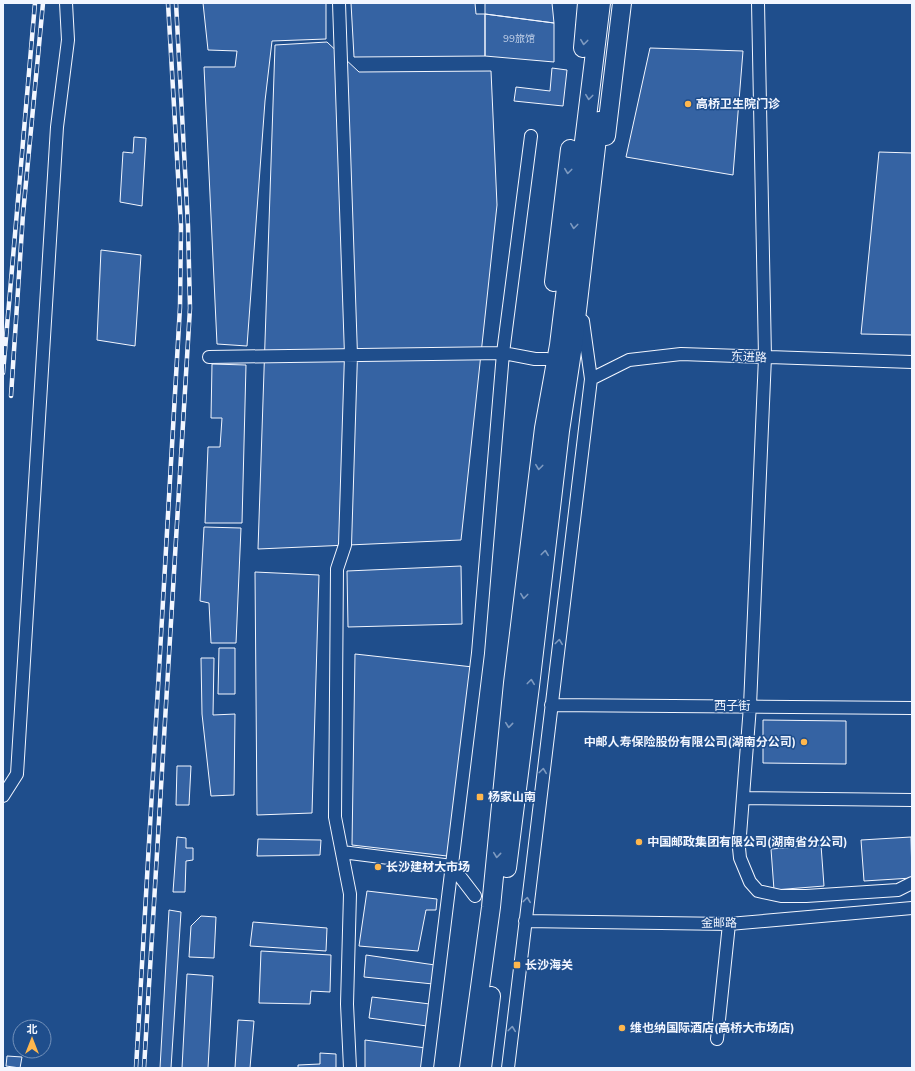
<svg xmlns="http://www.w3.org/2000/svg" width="915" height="1071" viewBox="0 0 915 1071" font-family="'Nunito Sans','Noto Sans SC',sans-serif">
	<rect width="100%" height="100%" fill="#1f4e8c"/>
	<path fill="#3563a3" stroke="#f2f6ff" d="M203,3h123v36l-54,2 -7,60 -18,245 -30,-2 -13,-277h31l2,-16 -29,-1z
		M351,3h124l1,11h9v42l-131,1z
		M485,3h67l2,20 -69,-9z
		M485,14l69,9v39l-69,-6z
		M327,42l32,30 132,-1 6,134 -36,335 -203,9 17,-504z
		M650,48l93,3 -10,124 -107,-18z
		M552,68l15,2 -4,36 -49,-5 2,-14 34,4z
		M134,137l12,1 -4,68 -22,-4 3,-50 10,1z
		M879,152l33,1v182l-51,-1z
		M101,250l40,5 -6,91 -38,-6z
		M212,364l34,1 -4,158h-37l3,-76h12l2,-29h-11z
		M204,527l37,1 -5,115h-25l-2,-40 -9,-2z
		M461,566l1,58 -114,3 -1,-56z
		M255,572l64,3 -7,238 -55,2z
		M219,648h16v46h-17z
		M355,654l118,13 -26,189 -95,-11z
		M201,658h13l-1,57 22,-1 -1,81 -23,1 -9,-82z
		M763,720l83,1v43l-83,-1z
		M177,766h14l-2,39h-13z
		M177,837l9,1v10h7v12l-7,1 -1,31h-12z
		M911,837l1,41 -48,3 -3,-41z
		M258,839l63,1 -1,15 -63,1z
		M821,845l3,41 -50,4 -3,-41z
		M367,891l70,8 -1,11h-10l-8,41 -59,-5z
		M169,910l12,2 -10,156h-11z
		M201,916l15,1 -2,41 -25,-1 2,-31z
		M253,922l74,6 -1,23 -76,-5z
		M261,951l70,4 -1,37 -19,-1 -1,13 -51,-1z
		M366,955l69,10 -2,19 -69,-7z
		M187,974l26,2 -5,92h-26z
		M372,997l58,7 -3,22 -58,-8z
		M238,1020l16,1 -4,47h-15z
		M365,1040l61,8 -3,20h-58z
		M320,1053l16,1v14h-38v-3l22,-1z
		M7,1056l15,1 -2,11 -14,-2z"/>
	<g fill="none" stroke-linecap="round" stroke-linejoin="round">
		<g stroke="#f2f6ff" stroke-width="14">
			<path id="minor" d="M339,3l12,352 -6,190 -8,24 -2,248 15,77 -3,110 3,64
				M758,3l7,354 -15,349 -11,142 1,10 10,24 8,9 23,5h25l92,-6 14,-7
				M209,357l294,-4 32,6h12
				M591,379l38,-19 52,-6 231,8
				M551,705l361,3
				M3,796l14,-22 40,-647 11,-87 -2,-37
				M744,798l168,2
				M342,852l110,14 23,30
				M525,921l204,3 183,-16
				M717,1039l12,-115
				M427,1068l51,-415 25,-300 28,-217
				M508,1068l83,-689 -8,-58"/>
		</g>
		<g stroke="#f2f6ff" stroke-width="20">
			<path id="highway" d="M583,48l4,-45
				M606,136l16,-133
				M554,282l16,-133
				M507,868l23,-182 30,-255 13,-86 26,-224
				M469,1068l22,-161 22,-224 31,-255 15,-83 42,-342
				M482,1068l9,-72"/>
		</g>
		<use href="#minor" stroke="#1f4e8c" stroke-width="12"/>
		<use href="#highway" stroke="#1f4e8c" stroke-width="18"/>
		<g stroke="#f2f6ff" stroke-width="4.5">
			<path id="rail" d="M3,373l32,-370
				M11,396l12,-182 20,-211
				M136,1068l44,-761 1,-81 -13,-223
				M144,1068l46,-760 -2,-82 -12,-223"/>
		</g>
		<use href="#rail" stroke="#1f4e8c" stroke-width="3" stroke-dasharray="9" stroke-linecap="butt"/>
	</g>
	<defs><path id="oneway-chevron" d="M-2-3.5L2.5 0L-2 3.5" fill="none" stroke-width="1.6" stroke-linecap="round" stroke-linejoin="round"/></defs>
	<g stroke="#7e9ac0">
		<use href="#oneway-chevron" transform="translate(584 42) rotate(97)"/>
		<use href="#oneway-chevron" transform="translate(589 97) rotate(97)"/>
		<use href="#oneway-chevron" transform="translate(568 171) rotate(97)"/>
		<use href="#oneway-chevron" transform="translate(574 226) rotate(97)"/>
		<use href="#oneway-chevron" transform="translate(539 467) rotate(97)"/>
		<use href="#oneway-chevron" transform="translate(545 553) rotate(-83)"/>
		<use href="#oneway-chevron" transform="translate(524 596) rotate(97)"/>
		<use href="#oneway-chevron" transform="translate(559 642) rotate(-83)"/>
		<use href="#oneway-chevron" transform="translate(531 682) rotate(-83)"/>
		<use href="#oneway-chevron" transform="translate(509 725) rotate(96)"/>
		<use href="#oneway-chevron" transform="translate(543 771) rotate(-83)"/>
		<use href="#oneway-chevron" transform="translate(497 855) rotate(96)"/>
		<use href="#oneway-chevron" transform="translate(527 900) rotate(-83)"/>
		<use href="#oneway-chevron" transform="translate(512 1029) rotate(-83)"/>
	</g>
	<g fill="#ffb74d" stroke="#1f4e8c" stroke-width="1.5">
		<circle cx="688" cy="104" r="4"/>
		<circle cx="804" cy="742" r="4"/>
		<rect x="476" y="793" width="8" height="8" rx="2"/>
		<circle cx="639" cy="842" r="4"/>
		<circle cx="378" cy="867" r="4"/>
		<rect x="513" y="961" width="8" height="8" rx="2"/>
		<circle cx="622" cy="1028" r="4"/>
	</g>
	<g text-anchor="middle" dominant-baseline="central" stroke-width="3" stroke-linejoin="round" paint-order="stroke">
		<g font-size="10" fill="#c3d1e8">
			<text x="519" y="39">99旅馆</text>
		</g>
		<g font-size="12" font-weight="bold" fill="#f2f6ff" stroke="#1f4e8c" text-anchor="start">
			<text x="696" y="104">高桥卫生院门诊</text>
			<text x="796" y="742" text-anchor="end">中邮人寿保险股份有限公司(湖南分公司)</text>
			<text x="488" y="797">杨家山南</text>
			<text x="647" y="842">中国邮政集团有限公司(湖南省分公司)</text>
			<text x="386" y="867">长沙建材大市场</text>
			<text x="525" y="965">长沙海关</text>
			<text x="630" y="1028">维也纳国际酒店(高桥大市场店)</text>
		</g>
		<g font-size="12" fill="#f2f6ff" stroke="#1f4e8c">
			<text transform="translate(749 357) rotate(2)">东进路</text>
			<text x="732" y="706">西子街</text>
			<text transform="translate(719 923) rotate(-1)">金邮路</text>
		</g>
	</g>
	<rect width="915" height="1071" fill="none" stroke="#f2f6ff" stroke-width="8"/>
	<g transform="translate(32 1039)"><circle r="19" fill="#1f4e8c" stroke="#7391ba"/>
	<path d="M0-3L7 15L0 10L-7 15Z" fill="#ffb74d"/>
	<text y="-6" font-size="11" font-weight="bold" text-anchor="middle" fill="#f2f6ff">北</text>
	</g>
</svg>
